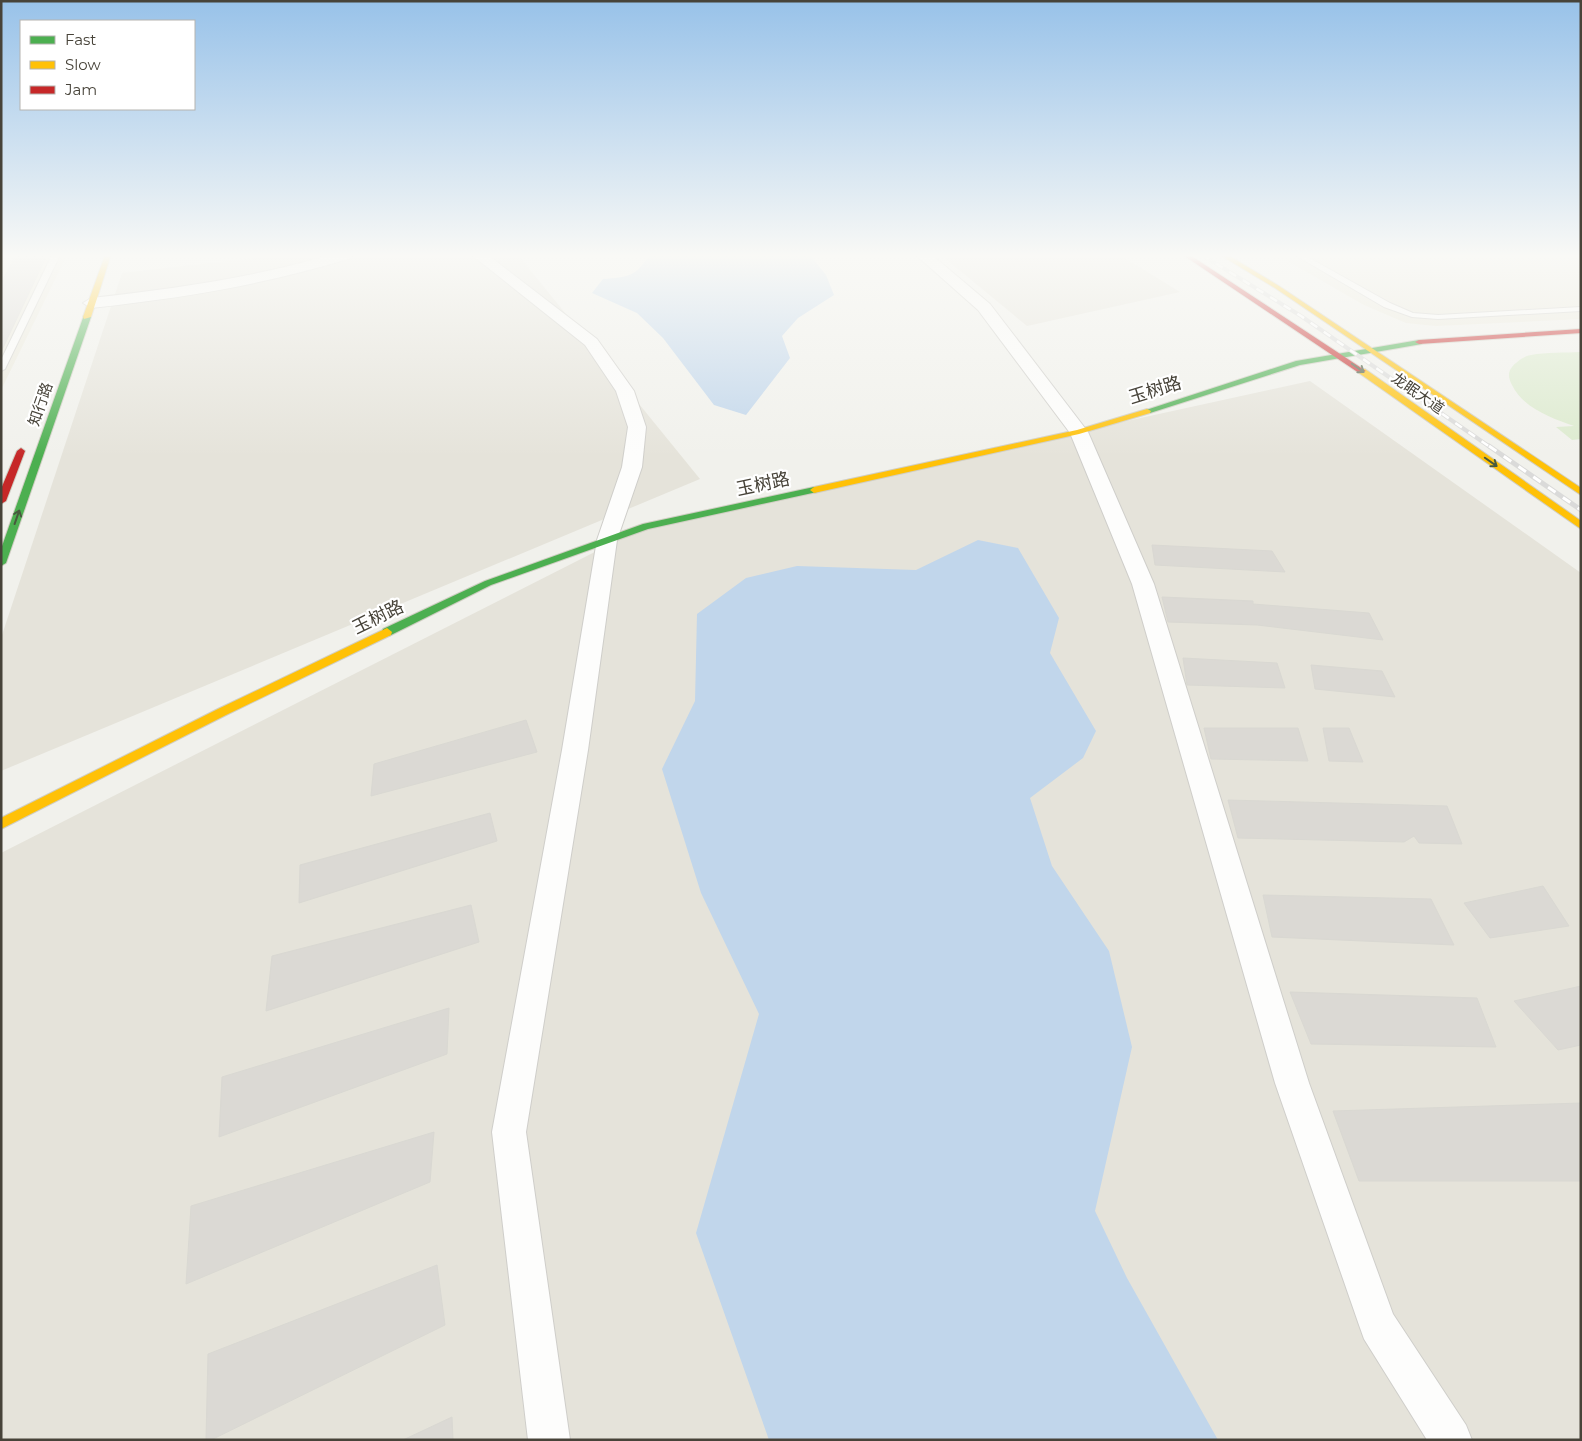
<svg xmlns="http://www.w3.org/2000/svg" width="1582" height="1441" viewBox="0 0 1582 1441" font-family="Montserrat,'Noto Sans SC',sans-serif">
	<rect width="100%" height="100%" fill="#f1f1ec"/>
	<path fill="#e5e3da" d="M281,255h237l182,224 -699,292v-133l121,-365z
		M941,255h179l60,37 -153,34z
		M1310,381l271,192v867h-1580v-587l645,-327z"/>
	<path fill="#ebe9dc" d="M1,255h66l-66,135z
		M1277,255h304v64l-145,7 -30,-3 -42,-18z"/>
	<path fill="#dceace" d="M1581,352v87l-9,1 -16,-13 18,-1c-23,-8 -51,-18 -62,-41 -3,-6 -5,-12 0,-18 4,-5 12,-11 19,-12 15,-3 34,-2 50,-3z"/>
	<path fill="#c1d6eb" d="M649,255h161l16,20 8,20 -36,23 -16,18 8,22 -44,57 -32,-10 -51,-67 -26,-25 -45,-20 11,-14c25,-2 33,-2 46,-24z
		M978,540l40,8 41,70 -9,35 46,78 -13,27 -53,40 22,68 57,85 23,96 -37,164 32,67 91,162h-449l-73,-207 63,-219 -58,-121 -39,-124 33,-68 2,-87 49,-36 51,-12 119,4z"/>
	<path fill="#dbd9d4" stroke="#d9d8d2" d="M16,255h31l-46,97v-69z
		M1152,545l120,6 13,21 -130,-7z
		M1162,597l91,4v3l116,9 14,27 -126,-15 -89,-3z
		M1183,658l94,5 8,25 -98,-3z
		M1311,665l71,6 13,26 -80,-8z
		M526,720l11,32 -166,44 3,-32z
		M1204,728h94l10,33 -97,-2z
		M1323,728h26l14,34 -34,-1z
		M1228,800l219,6 15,38 -43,-1 -5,-7 -10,6 -166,-4z
		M490,813l7,28 -198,62 1,-38z
		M1543,886l26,40 -79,12 -26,-35z
		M1263,895l168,4 23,46 -182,-8z
		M471,905l8,37 -213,69 6,-55z
		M1581,986v59l-23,5 -44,-49z
		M1290,992l187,6 19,49 -185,-3z
		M449,1008l-2,46 -228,83 3,-60z
		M1581,1103v78h-222l-26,-70z
		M434,1132l-4,50 -244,102 5,-78z
		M437,1265l8,60 -234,115h-5l2,-86z
		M452,1417l1,23h-50z"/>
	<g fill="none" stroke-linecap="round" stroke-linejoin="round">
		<g stroke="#cfceca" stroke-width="2">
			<path id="lane" d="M52,255h8l-55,114 -4,2v-11z
				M1295,255h9l86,48 23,10 25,2 143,-8v4l-143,8 -26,-2 -28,-10z"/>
		</g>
		<g stroke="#cfceca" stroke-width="2">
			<path id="street" d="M330,255h23l-2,3c-88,27 -169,40 -260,50l-8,-5 8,-5c81,-9 161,-20 239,-43z
				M472,255h16l109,84 37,52 12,36 -4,40 -25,73 -29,210 -62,382 44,308h-42l-36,-308 70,-382 35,-210 25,-73 6,-40 -12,-36 -31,-46z
				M916,255h16l58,49 98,128 66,152 155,499 84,231 73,111 6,15h-45l-63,-101 -5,-14 -84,-242 -143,-499 -62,-151 -92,-123z"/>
		</g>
		<g stroke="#d0cec3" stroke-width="2">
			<path id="fast" d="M84,315l7,2 -85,246 -5,3v-17z
				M1419,340h3v4l-122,21 -150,48 -7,-2 153,-50z
				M814,487l4,3 -1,2 -169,37 -157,56 -100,50 -4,1 -5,-4 1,-3 102,-48 158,-57z"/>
		</g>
		<g stroke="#d0cec3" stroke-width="2">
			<path id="slow" d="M105,255h6l-20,62 -7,2 -1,-2z
				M1220,255h8l51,31 302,202v7l-306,-207z
				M1359,369h6l216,152v8l-222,-156z
				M1147,409l4,2 -1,2 -71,21 -265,59 -4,-3 4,-3 263,-57z
				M387,628l5,4 -1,3 -165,80 -225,114v-11l217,-109z"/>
		</g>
		<g stroke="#d0cec3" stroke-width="2">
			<path id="jam" d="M1183,255h7l176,116 -7,2z
				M1581,329v4l-162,11 -4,-2 4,-2z
				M21,448l4,3 -19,50 -5,3v-15l16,-38z"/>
		</g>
		<use href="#lane" fill="#fdfdfc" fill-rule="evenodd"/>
		<use href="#street" fill="#fdfdfc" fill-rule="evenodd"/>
		<use href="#fast" fill="#4caf50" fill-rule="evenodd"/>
		<use href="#slow" fill="#ffc107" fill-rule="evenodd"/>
		<use href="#jam" fill="#c62828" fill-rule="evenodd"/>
		<g stroke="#dadad9" stroke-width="4">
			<path id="rail-far1" d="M1202,255l99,61 189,131"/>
		</g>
		<g stroke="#dadad9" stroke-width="5">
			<path id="rail" d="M1489,446l92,64"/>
		</g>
		<use href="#rail-far1" stroke="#fff" stroke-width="2.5" stroke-dasharray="8" stroke-linecap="butt"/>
		<use href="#rail" stroke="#fff" stroke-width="3" stroke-dasharray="9" stroke-linecap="butt"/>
	</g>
	<defs><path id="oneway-shaft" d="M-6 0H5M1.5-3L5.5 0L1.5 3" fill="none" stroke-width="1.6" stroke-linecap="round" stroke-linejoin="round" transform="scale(1.25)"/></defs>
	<g stroke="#48593e">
		<use href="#oneway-shaft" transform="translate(1358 368) rotate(35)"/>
		<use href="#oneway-shaft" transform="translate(1491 462) rotate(35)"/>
		<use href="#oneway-shaft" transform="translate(17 517) rotate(-71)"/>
	</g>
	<linearGradient id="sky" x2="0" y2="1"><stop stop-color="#98c2e9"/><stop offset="0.56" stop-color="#f9f9f6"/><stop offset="1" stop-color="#f9f9f6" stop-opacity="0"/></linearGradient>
	<rect width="1582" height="457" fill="url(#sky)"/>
	<g text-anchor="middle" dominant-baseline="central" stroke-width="4.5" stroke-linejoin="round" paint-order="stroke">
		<g font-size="15" fill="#474339" stroke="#fff">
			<text transform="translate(1418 393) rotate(35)">龙眠大道</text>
			<text transform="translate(40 404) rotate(-71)">知行路</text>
		</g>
		<g font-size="18" fill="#474339" stroke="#fff">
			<text transform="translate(1155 390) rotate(-17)">玉树路</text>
			<text transform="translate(763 484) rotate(-12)">玉树路</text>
			<text transform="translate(378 617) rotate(-26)">玉树路</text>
		</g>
	</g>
	<rect width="1582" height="1441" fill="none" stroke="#474339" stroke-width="5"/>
	<rect x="20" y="20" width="175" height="90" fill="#ffffff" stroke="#b5b4b0"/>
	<rect x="30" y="36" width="25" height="8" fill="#4caf50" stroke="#b5b4b0"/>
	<text x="65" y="45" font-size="15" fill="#474339">Fast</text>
	<rect x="30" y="61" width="25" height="8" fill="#ffc107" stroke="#b5b4b0"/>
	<text x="65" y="70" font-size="15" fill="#474339">Slow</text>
	<rect x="30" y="86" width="25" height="8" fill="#c62828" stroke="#b5b4b0"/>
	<text x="65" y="95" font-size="15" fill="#474339">Jam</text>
</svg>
